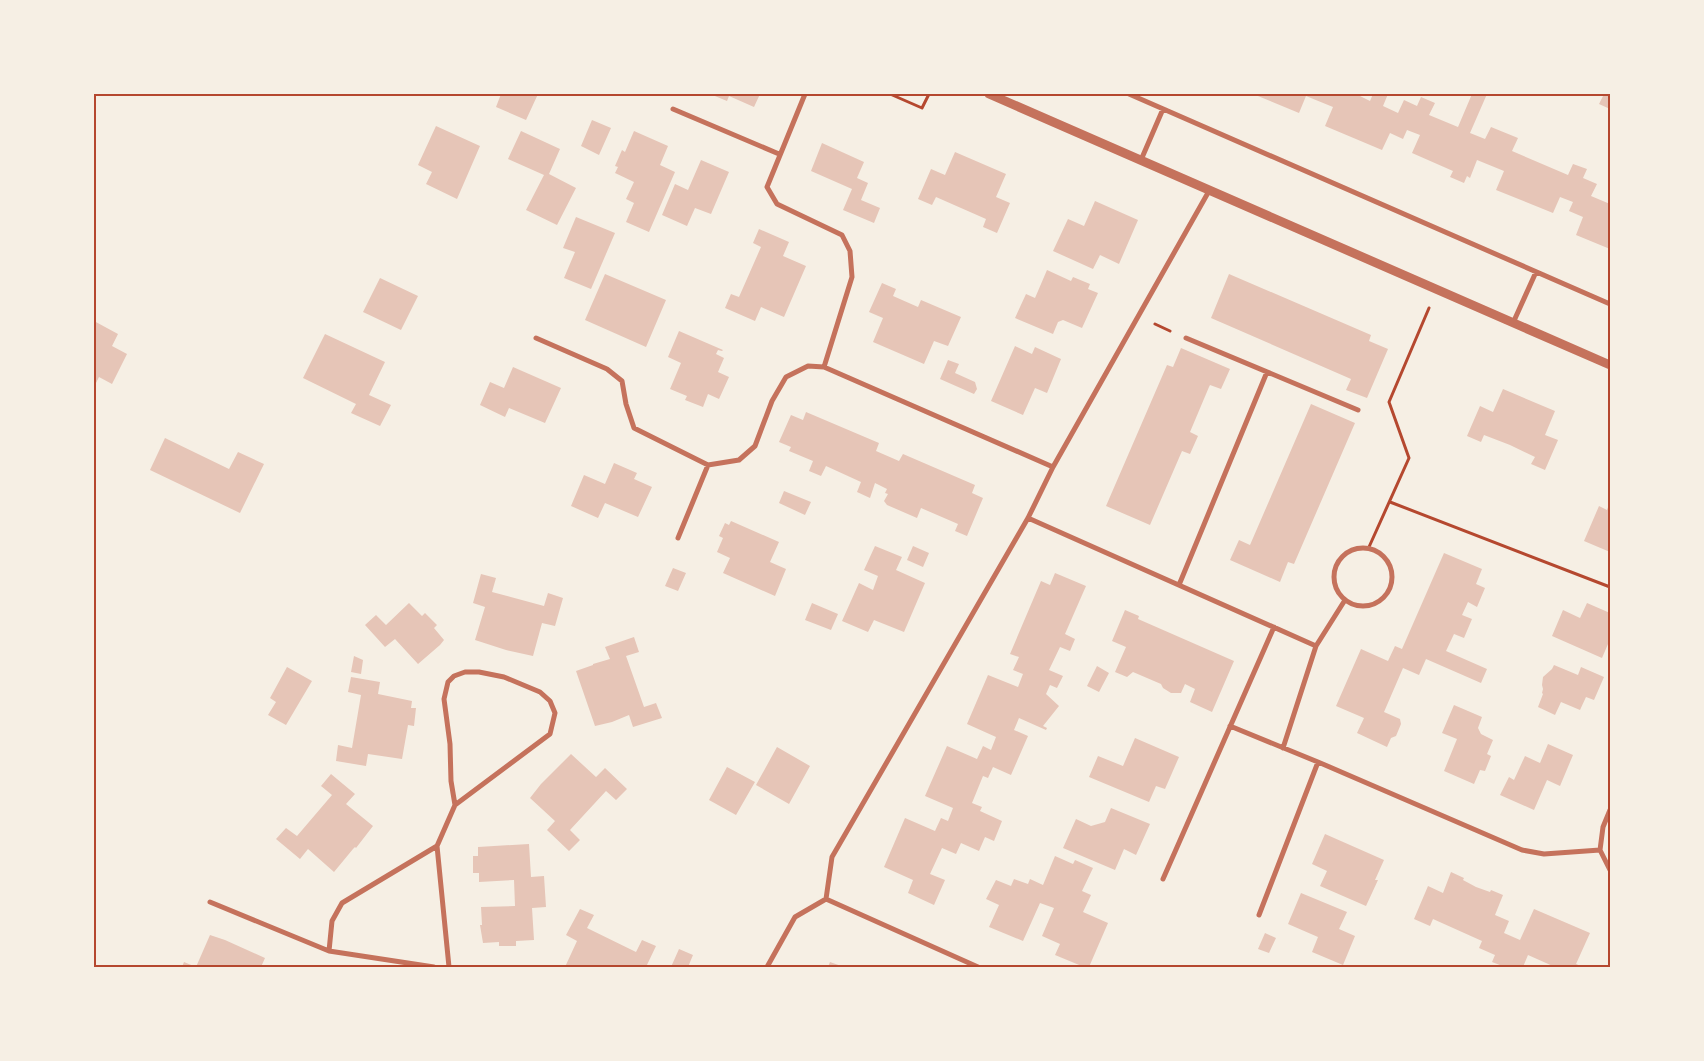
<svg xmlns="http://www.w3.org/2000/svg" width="1704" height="1061" viewBox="0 0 1704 1061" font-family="'Golos Text',sans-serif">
	<rect width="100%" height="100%" fill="#f6efe4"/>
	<path fill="#e6c5b7" d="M501,94h37l-12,26 -30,-13z
		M710,94h50l-6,13 -25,-11 -2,5z
		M1253,94h103l14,7 3,-7h15l-5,12 15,7 6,-13 13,6 4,-9 14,6 -6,12 29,12 14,-33h15l-17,39 15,6 6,-12 27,11 -6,13 56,24 5,-11 14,5 -4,9 14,6 -6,12 19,8v45l-34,-14 7,-18 -14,-6 4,-9 -13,-5 -7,16 -57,-23 8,-19 -27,-11 -7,18 -3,-2 -3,7 -14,-6 3,-6 -41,-18 8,-18 -13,-5 -4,9 -13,-6 -8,17 -57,-24 8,-19 -27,-11 -7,17z
		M1604,94h6v15l-11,-5z
		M592,120l19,8 -12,27 -18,-9z
		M436,126l44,20 -23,53 -31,-15 6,-12 -14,-7z
		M521,131l39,18 -11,25 27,14 -19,37 -31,-15 18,-35 -36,-16z
		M634,131l34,15 -8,19 15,7 -26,60 -23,-10 8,-19 -8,-4 8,-17 -19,-9 3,-6 -3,-1 7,-16 3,2z
		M822,143l42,19 -7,16 11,5 -7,17 19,8 -6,15 -31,-13 9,-21 -41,-18z
		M955,152l51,22 -10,23 14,6 -13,30 -14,-6 3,-8 -50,-22 -4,8 -14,-6 13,-30 14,6z
		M701,160l28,12 -18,42 -16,-6 -8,18 -25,-11 13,-31 13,6z
		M1095,201l43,19 -19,44 -19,-9 -7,14 -40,-18 15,-32 16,7z
		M576,217l39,16 -24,56 -27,-11 11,-26 -12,-4z
		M759,229l30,13 -6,14 23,10 -22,51 -23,-10 -6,14 -30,-13 6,-14 8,3 22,-50 -8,-4z
		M1047,270l24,11 2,-4 17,7 -2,5 10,4 -16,35 -19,-8 -5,2 -5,12 -38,-16 11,-24 9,4z
		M605,274l61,26 -20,47 -61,-27z
		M1229,274l142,61 -2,6 19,8 -21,49 -21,-8 5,-11 -140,-61z
		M380,278l38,18 -17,34 -38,-18z
		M882,283l14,6 -3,7 25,11 3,-7 40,17 -13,29 -14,-5 -10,23 -51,-22 10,-24 -14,-6z
		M94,321l24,13 -6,12 15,8 -15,30 -13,-7 -5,10z
		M679,331l44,19 -1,1 -4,-1 -2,4 8,4 -6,14 11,5 -10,22 -11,-5 -5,13 -18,-7 2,-4 -17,-7 11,-26 -13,-6z
		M325,334l60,28 -16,33 22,10 -11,21 -29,-13 5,-9 -53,-26z
		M1015,346l17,8 3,-7 26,12 -14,34 -12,-5 -12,27 -32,-14z
		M1181,348l49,21 -9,20 -11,-4 -1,2 -19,45 8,4 -8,18 -8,-3 -32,74 -44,-19 61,-141 6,2z
		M948,360l11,4 -4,9 20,9 2,7 -3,5 -34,-15z
		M513,367l48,21 -16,35 -36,-15 -4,9 -25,-12 10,-23 14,6z
		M1503,389l52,22 -10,24 13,5 -13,30 -14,-6 4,-7 -25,-12 -26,-10 -3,7 -14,-6 13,-30 13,6z
		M1311,404l44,19 -61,141 -6,-2 -8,20 -50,-22 9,-20 11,5z
		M806,412l73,31 -3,8 23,10 4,-7 72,31 -3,8 11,5 -16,38 -12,-5 3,-7 -37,-16 -4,10 -30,-13 -3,-4 4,-7 -3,-1 2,-4 -12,-6 -5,15 -13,-6 4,-10 -35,-16 -5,10 -12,-5 4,-10 -24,-10 2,-4 -12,-5 12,-27 12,5z
		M165,438l64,31 9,-17 26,12 -24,49 -90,-43z
		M614,463l23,10 -3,6 18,8 -14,30 -33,-14 -7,15 -27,-12 13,-31 21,9z
		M784,491l27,11 -6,13 -26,-12z
		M1610,502v50l-26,-11 15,-35 8,4z
		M731,521l48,21 -9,20 16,7 -11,27 -52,-23 7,-15 -13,-6 6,-14 -4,-2 6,-13 4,2z
		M875,546l27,11 -6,13 29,13 -21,49 -30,-12 -6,12 -26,-11 17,-38 14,7 5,-14 -14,-6z
		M913,546l16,7 -6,14 -16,-7z
		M1444,553l38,16 -6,15 9,4 -8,19 -9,-5 -6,13 10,4 -8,19 -10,-4 -8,17 41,18 -6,14 -55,-24 -7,16 -16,-7 -19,44 16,7 1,5 -5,12 -5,2 -4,9 -30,-14 7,-15 -28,-12 25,-57 27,12 7,-15 7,3z
		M673,568l13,5 -8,18 -13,-5z
		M1055,573l31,13 -21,48 10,5 -5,12 -10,-4 -11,23 14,6 -6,12 -7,-3 -4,9 13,12 -16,20 4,2 -1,2 -27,-12 -5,12 14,6 -17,39 -18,-8 -5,11 -5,-2 -11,27 10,4 -2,4 22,10 -8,20 -9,-4 -6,14 -18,-8 -5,11 -14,-6 -12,26 15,6 -11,25 -26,-12 5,-13 -29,-13 21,-49 30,13 6,-13 7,3 5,-13 -28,-12 22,-50 30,13 6,-13 8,4 5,-13 -29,-13 21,-49 30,12 5,-13 -10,-4 6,-13 -9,-3 31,-73 9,4z
		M481,574l15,4 -4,14 52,14 4,-13 15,5 -8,28 -13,-3 -9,33 -27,-6 -31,-10 10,-33 -12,-4z
		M409,603l13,13 3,-3 12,12 -3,3 10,12 -4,5 -22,19 -23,-25 -10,8 -20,-22 11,-10 10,10z
		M812,603l26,11 -7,16 -26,-10z
		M1587,603l23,10v32l-2,-1 -6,14 -50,-22 11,-26 17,8z
		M1125,610l14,6 -1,3 96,42 -22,51 -22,-10 5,-13 -10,-5 -4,9h-10l-8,-5 -2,-4 -28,-12 -6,5 -12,-5 11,-25 -14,-6z
		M634,637l5,15 -13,4 18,51 12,-4 6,15 -29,9 -4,-12 -17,7 -17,4 -19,-55 17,-6v-1l17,-5 -5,-12z
		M354,656l9,4 -2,14 -10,-2z
		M1554,665l24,10 3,-8 23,10 -10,23 -8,-3 -6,13 -19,-8 -6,13 -17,-8 5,-13 -1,-1 1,-4 -1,-4 1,-8 9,-8z
		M1097,666l12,7 -10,19 -12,-6z
		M287,667l25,14 -26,44 -18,-10 8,-13 -6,-4z
		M351,677l29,5 -2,12 34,7 -1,7h5l-2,18 -6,-1 -6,34 -34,-5 -2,12 -30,-5 2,-16 14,3 9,-53 -13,-3z
		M1454,705l28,12 -4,11 3,6 12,6 -6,14 4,2 -6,15 -5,-1 -6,14 -30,-13 13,-32 -15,-6z
		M1135,738l44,19 -14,32 -9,-3 -7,16 -60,-25 9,-21 25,10z
		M1548,744l25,11 -13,31 -13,-6 -13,30 -34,-15 9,-18 5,3 11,-24 15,7z
		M777,747l33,19 -21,38 -33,-19z
		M571,754l25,23 9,-9 22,21 -11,11 -10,-9 -36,39 10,10 -11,11 -22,-21 8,-9 -25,-23 11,-14z
		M727,767l28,15 -19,33 -27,-15z
		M331,774l24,20 -9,10 27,22 -17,22 -1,-1 -2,2 -19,23 -26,-23 -8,10 -24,-20 10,-11 11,8 35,-41 -11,-9z
		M1111,808l39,16 -14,31 -12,-6 -9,21 -52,-22 13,-29 15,7 14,-4z
		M1325,834l59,26 -9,20h3l-12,26 -46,-20 7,-15 -15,-7z
		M529,844l2,33 13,-1 2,31 -14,1 2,32 -18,1v5h-17v-4l-16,1 -3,-18h2l-1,-18 34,-1 -1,-26 -35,2v-9h-6v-17h5v-9z
		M1055,856l18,8 2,-4 18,8 -11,23 9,4 -8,17 25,11 -19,44h-5l-29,-12 5,-11 -18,-8 12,-28 -14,-5 -17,38 -34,-14 10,-22 -13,-6 10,-19 15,6 3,-7 14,5 2,-5 13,6z
		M1451,872l13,6 -1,2 13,7 14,5 1,-2 12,5 -8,20 14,6 -5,12 16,7 14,-31 56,24 -14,31 7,3h-28l-27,-12 -5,12h-18l-13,-5 3,-7 -16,-7 3,-7 -49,-22 -3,7 -16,-7 14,-33 15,7z
		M1301,893l46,19 -8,17 16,7 -12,29 -31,-13 6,-15 -30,-13z
		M580,909l14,6 -7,13 49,24 6,-12 14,6 -10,21h-81l12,-26 -11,-6z
		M1265,933l11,5 -7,15 -11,-4z
		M210,935l15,5 40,18 -4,9h-79l2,-5 12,5z
		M679,949l14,6 -5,12h-17z
		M830,962l14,5h-16z"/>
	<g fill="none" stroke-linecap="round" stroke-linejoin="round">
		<path stroke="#b5482f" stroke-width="3" d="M890,94l32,14 7,-14
			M1155,324l15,7
			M1390,502l220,85
			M1369,547l40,-89 -20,-56 40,-94"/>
		<path stroke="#c5725c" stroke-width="5" d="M805,94l-38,93 10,17 65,31 8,16 2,26 -28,90
			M1129,94l481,210
			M673,109l106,45
			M1141,160l22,-51
			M1513,323l23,-51
			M536,338l71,31 15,12 4,23 8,24 74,37 31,-5 16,-14 17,-45 14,-24 22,-11 16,1 229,100
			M1186,338l172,72
			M1028,518l288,128
			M678,538l30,-73
			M1334 577a29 29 0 1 1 58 0a29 29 0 1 1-58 0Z
			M1179,585l88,-213
			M1230,726l88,36 204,88 22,4 56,-4
			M1283,748l33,-102 29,-46
			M1610,810l-7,17 -3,23 10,20
			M1163,879l111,-252
			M826,899l6,-42 196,-339 25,-51 156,-276
			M826,899l152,68
			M210,902l119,49 105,16
			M1259,915l59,-153
			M329,951l3,-30 10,-18 95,-57
			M449,967l-12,-121 18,-41 95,-71 5,-21 -5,-12 -10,-9 -36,-15 -25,-5h-14l-11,4 -6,6 -4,17 6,45 1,37 4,24
			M767,967l28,-50 31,-18"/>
		<path stroke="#c5725c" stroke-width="9" d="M989,94l621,271"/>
	</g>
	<rect width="1704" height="1061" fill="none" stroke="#f6efe4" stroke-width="190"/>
	<rect x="95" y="95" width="1514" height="871" fill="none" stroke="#b5482f" stroke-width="2"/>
</svg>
